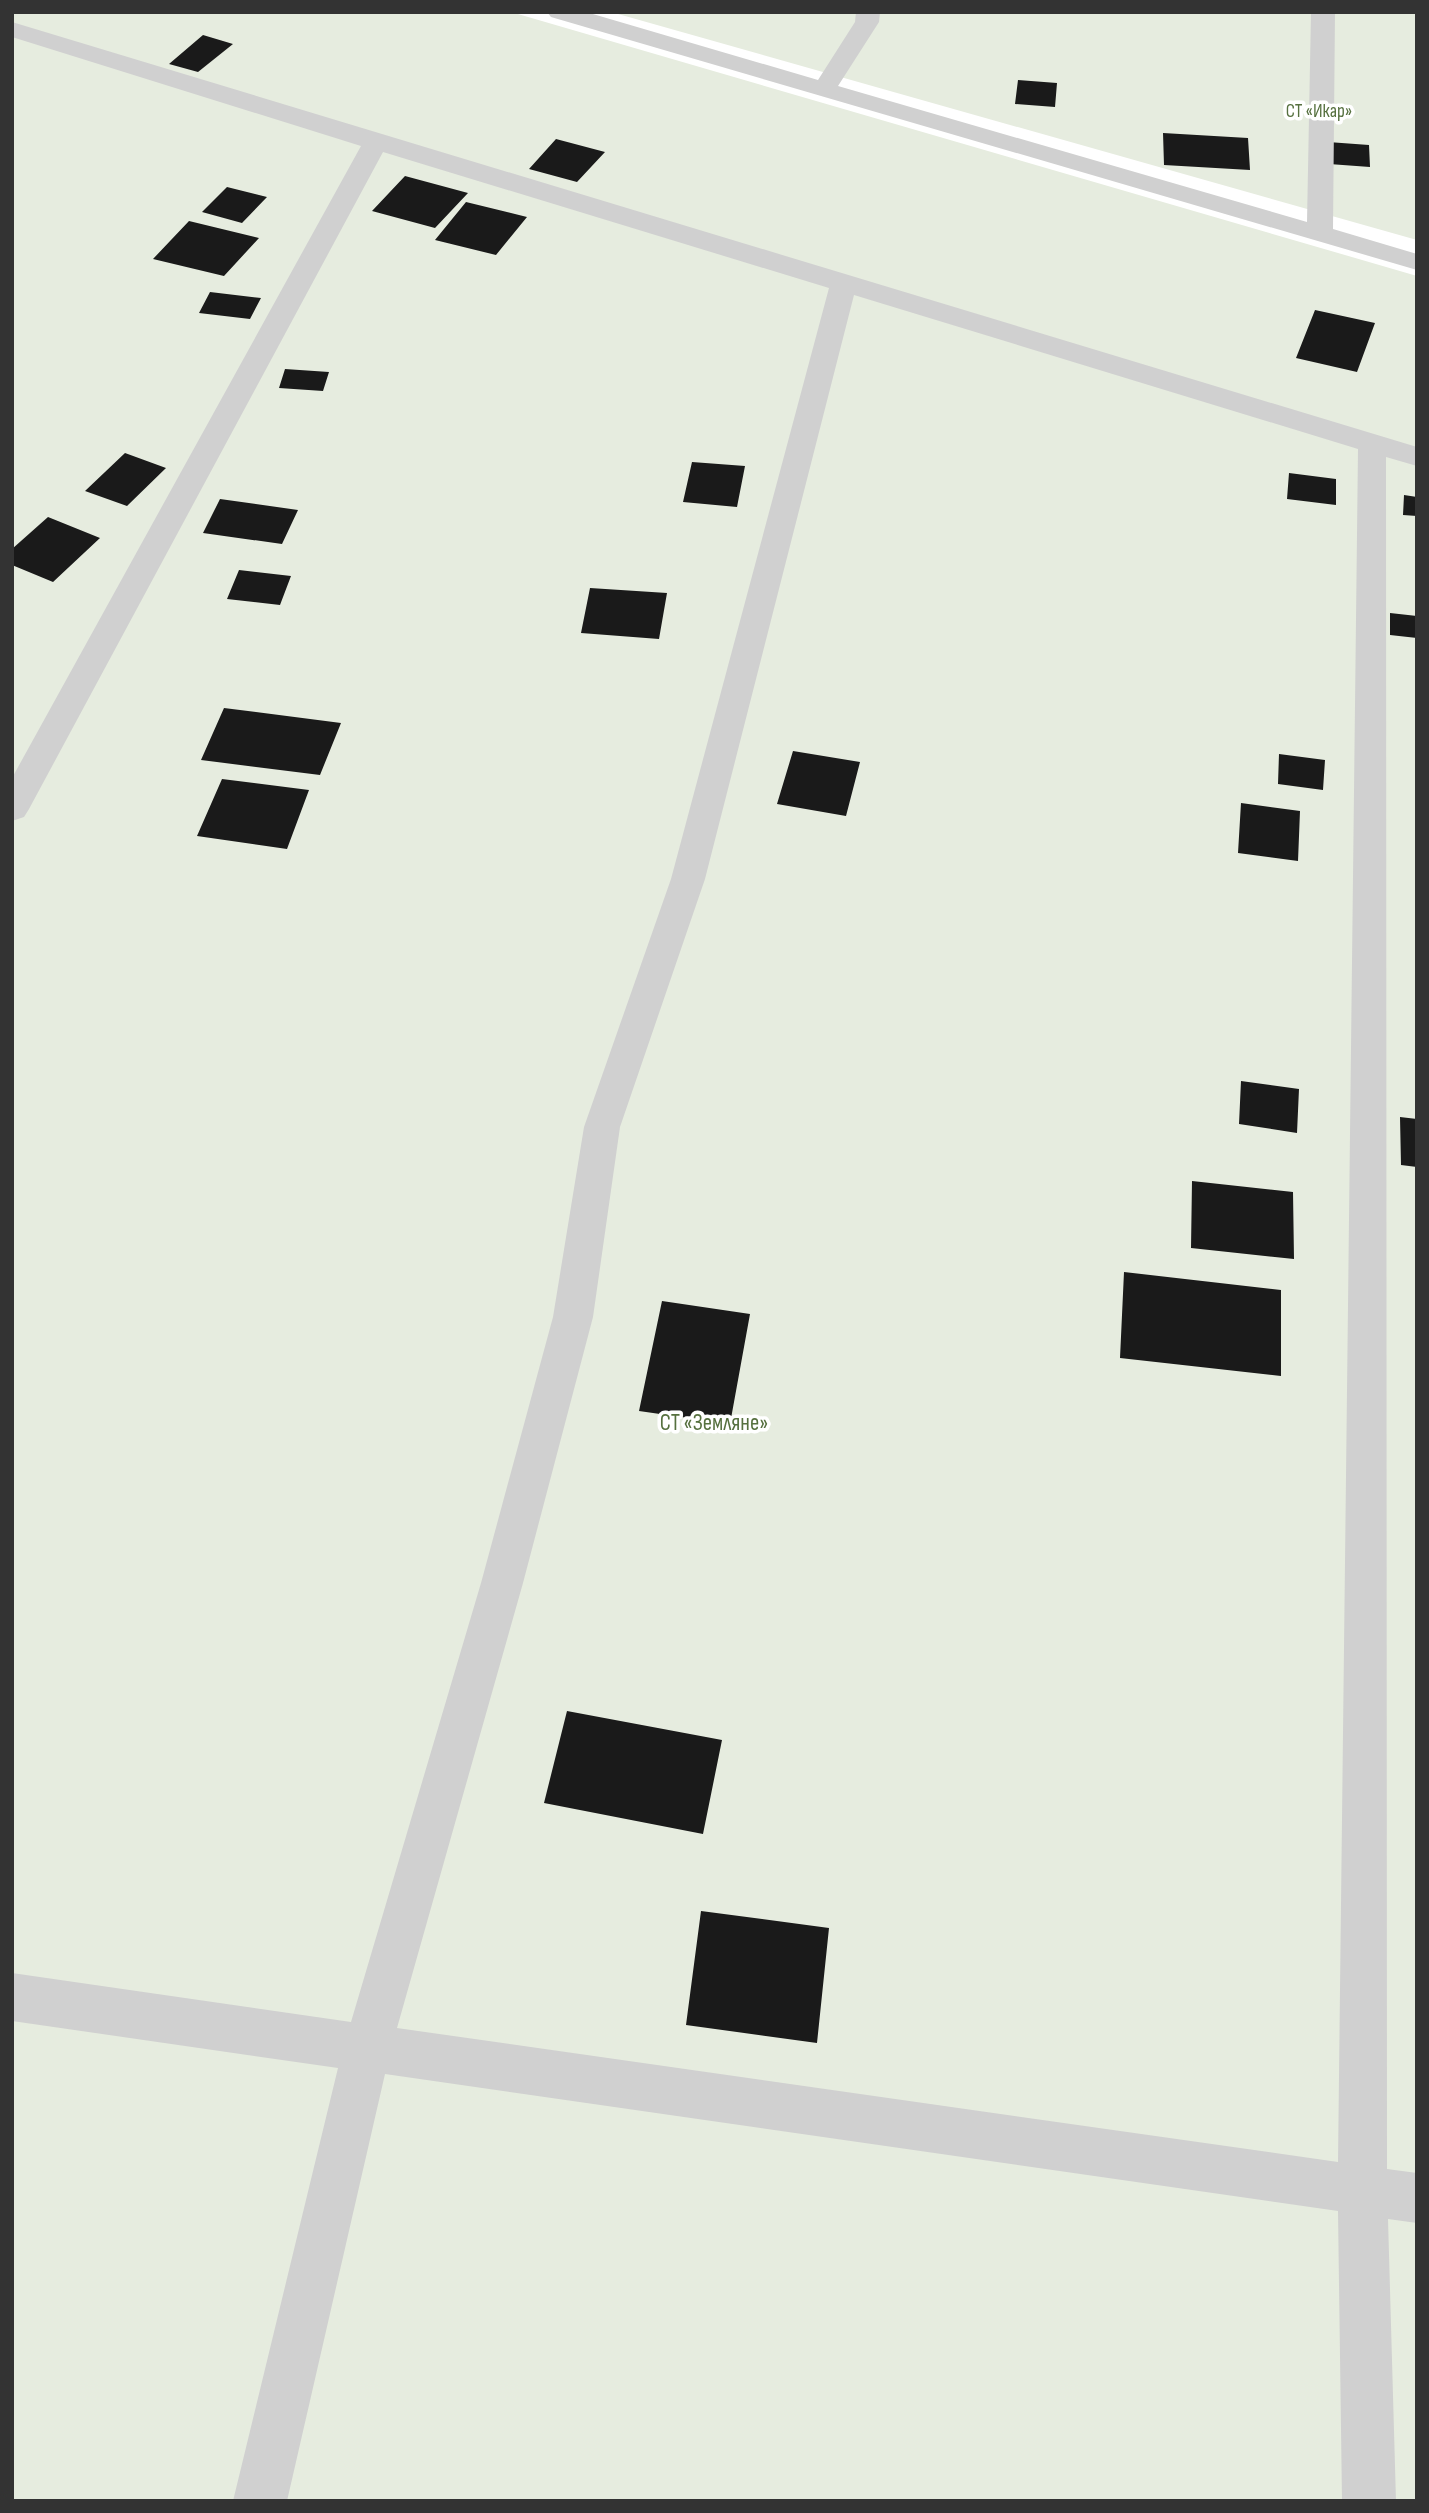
<svg xmlns="http://www.w3.org/2000/svg" width="1429" height="2513" viewBox="0 0 1429 2513" font-family="'Sofia Sans Condensed',sans-serif">
	<rect width="100%" height="100%" fill="#fff"/>
	<path fill="#e6ecdf" d="M12,12h499l906,264v2225h-1405z
		M611,12h806v228z"/>
	<path fill="#1a1a1a" d="M203,35l30,9 -35,28 -29,-8z
		M1018,80l39,3 -2,24 -40,-3z
		M1163,133l85,5 2,32 -86,-5z
		M556,139l49,13 -28,30 -48,-13z
		M1328,142l41,3 1,22 -41,-3z
		M405,176l63,17 -33,35 -63,-17z
		M227,187l40,10 -25,26 -40,-11z
		M466,202l61,15 -31,38 -61,-15z
		M189,221l70,17 -35,38 -71,-17z
		M210,292l51,6 -11,21 -51,-6z
		M1315,310l60,13 -18,49 -61,-14z
		M285,369l44,3 -6,19 -44,-3z
		M125,453l41,15 -39,38 -42,-15z
		M692,462l53,4 -8,41 -54,-5z
		M1289,473l47,6v26l-49,-6z
		M1404,495l13,2v19l-14,-1z
		M220,499l78,11 -16,34 -79,-11z
		M48,517l52,21 -47,44 -41,-17v-16z
		M239,570l52,6 -11,29 -53,-6z
		M590,588l77,5 -8,46 -78,-6z
		M1390,613l27,3v22l-27,-3z
		M224,708l117,15 -21,52 -119,-15z
		M793,751l67,11 -14,54 -69,-12z
		M1279,754l46,6 -2,30 -45,-6z
		M222,779l87,11 -22,59 -90,-13z
		M1241,803l59,8 -2,50 -60,-8z
		M1241,1081l58,8 -2,44 -58,-9z
		M1400,1117l17,2v48l-16,-2z
		M1192,1181l101,11 1,67 -103,-11z
		M1124,1272l157,18v86l-161,-18z
		M662,1301l88,13 -20,110 -91,-13z
		M567,1711l155,29 -19,94 -159,-31z
		M701,1911l128,17 -12,115 -131,-18z"/>
	<g fill="none" stroke-linecap="round" stroke-linejoin="round">
		<path fill="#d0d0d0" fill-rule="evenodd" d="M547,12h39l232,68 37,-58 1,-10h24l-1,10 -41,64 469,136 4,-210h24l-2,217 84,25v16l-866,-253z
			M12,22l1405,425v19l-31,-9 1,1712 30,4v50l-29,-4 8,282h-54l-4,-290 -953,-137 -98,427h-54l105,-433 -326,-47v-48l339,49 130,-439 72,-266 31,-190 87,-248 158,-591 -446,-136 -354,657 -5,8 -12,4v-43l349,-632 -349,-109zM854,295l504,154 -20,1713 -941,-134 126,-445 70,-266 27,-190 85,-248z"/>
	</g>
	<g text-anchor="middle" dominant-baseline="central" stroke-width="7" stroke-linejoin="round" paint-order="stroke">
		<g font-size="19" fill="#56703f" stroke="#fff">
			<text x="1319" y="111">СТ «Икар»</text>
		</g>
		<g font-size="23" fill="#56703f" stroke="#fff">
			<text x="714" y="1423">СТ «Земляне»</text>
		</g>
	</g>
	<rect width="1429" height="2513" fill="none" stroke="#333333" stroke-width="28"/>
</svg>
